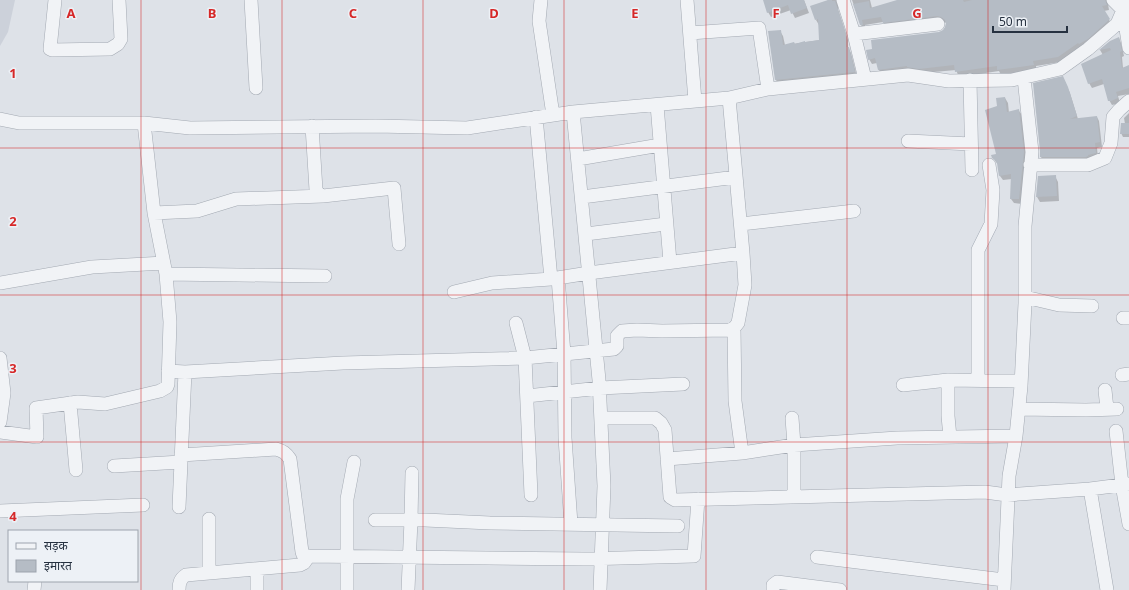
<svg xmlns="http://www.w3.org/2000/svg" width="1129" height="590" viewBox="0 0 1129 590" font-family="'Noto Sans','Noto Sans Devanagari',sans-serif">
	<rect width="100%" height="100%" fill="#dee2e8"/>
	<path fill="#ccd1da" d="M0,0h15l-7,32 -8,14z"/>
	<path fill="#0003" d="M769,0h35l5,13 -14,5 -4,-8 -20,7 -3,-5z
		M828,0h12l-2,4v5l10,31v7l3,6 6,24 -78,8 -3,-5 -7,-48 11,-1 3,5 2,9 35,-5 -1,-15 -3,-5z
		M852,0h18l2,8 29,-8h209l-2,4 1,6 -5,1 8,14 -51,37 -25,4v4l-35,5 -2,-4 -40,6 -3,-7 -33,3 -41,2 -3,-5 -2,-7 -5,1 -3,-5 75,-28 3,-8 -7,-2 -53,6 -4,-5 -18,3v5h-1l-3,-5z
		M1119,38l2,5 3,13 -2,1 1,11 6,-2v28l-11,2 2,7 -8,2 -3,-5 -5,-16 -12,4 -3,-5 14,-28 -3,-5 10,-8z
		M1065,82l5,11 8,26 19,-2 2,4 3,26 -5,1 1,10 -8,2 -47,1 -2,-4z
		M1005,98l3,5 1,10 10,-2 3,4 4,43 -4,46 -8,-1 -3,-4 1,-20 -9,1 -3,-4 -2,-12 -2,-2 -3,-5 4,-2 2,-48z
		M1129,113v24h-6l-2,-4 4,-9 -1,-6z
		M1055,176l3,6 1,19 -19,1 -3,-5z"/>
	<path fill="#b5bcc5" d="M763,0h41l3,8 -16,6 -3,-9 -21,8z
		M828,0h4v1h3l11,33v13h3l6,25 -80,8 -7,-49 13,-1 2,15 11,-3 1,2 10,-3v1l14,-2 -1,-21 -3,1 -5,-14z
		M897,0h66l1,2 8,-2h133l2,5 -5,1 8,13 -22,20 -9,5 -1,-1 -20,14 -25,4 1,4 -37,5v-4l-42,6 -1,-7 -35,4 -12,-2v-1l-29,4 -3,-12 -7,2 -2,-10 6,-1 -1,-9 68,-8 4,-2 2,-3 1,-4 -1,-3 -4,-3 -4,-1 -54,7 -2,-6 -19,3 1,5h-3l-7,-21 16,-3 1,7z
		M1119,37l3,14 -2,1 2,16 7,-3v23l-13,4 2,6 -7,3h-3l-6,-22 -14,5 -7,-20 30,-14 -1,-2 -11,2 11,-9z
		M1063,76l5,11 9,29 -7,3 27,-3 3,26 -5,1 1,10 -8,2v1l-2,1h-46v-6l-7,-68z
		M1005,97l2,15 12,-3 5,43 -5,47h-9l1,-25 -12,2 -2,-13 -2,-3 -3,-2 -1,-3 5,-1 -11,-44 12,-4 -1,-8z
		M1121,123h8v11h-9z
		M1056,175l1,21 -21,1 2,-21z"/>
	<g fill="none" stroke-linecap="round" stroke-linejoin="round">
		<g stroke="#a3a9b2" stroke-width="14">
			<path id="minor" d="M55,0l-5,49 2,1 58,-1 8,-5 3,-5 -2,-39
				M251,0l5,88
				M541,0l-2,21 14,94
				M687,0l8,101
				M843,0l11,34 11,45
				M1113,0l10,10 6,4
				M1123,10l6,38
				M690,33l69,-5 9,61
				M854,34l84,-10
				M970,80l2,90
				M657,105l13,157
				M573,112l26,268 5,106 -4,104
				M536,117l15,162
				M0,119l19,4h125l46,5 186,-2 91,2 106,-16 156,-14 39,-9 140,-14 41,6 63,-1 48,-11 28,-20 29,-25 6,-14 6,-9
				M312,126l4,64c2,3 3,5 7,6l71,-8 5,56
				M908,141l63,3
				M578,159l82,-14
				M1030,165h58l17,-7 6,-15 2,-26 6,-7 10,-9
				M582,197l154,-20
				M154,213l43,-2 39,-12 87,-3
				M741,224l113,-13
				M586,234l80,-10
				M166,274l159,2
				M558,278l6,76 1,84 6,86
				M0,283l92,-16 72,-4
				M454,292l38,-9 59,-4 38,-6 154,-20
				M1025,297l34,8 33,1
				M1123,318h6
				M516,323l9,35 6,137
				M734,328l1,73 7,52
				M0,358l4,35 -4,29
				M168,371l17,1 158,-9 182,-5 89,-9 3,-3v-10l5,-5 15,-1 25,1 67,-1 5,-2 4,-5 7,-38 -2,-32 -14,-155
				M1122,375l7,-1
				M948,380v36l2,21
				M978,380v-130l13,-26 2,-34 -4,-25
				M903,385l45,-5 73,1
				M1105,390l2,19
				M527,396l73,-8 83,-4
				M70,403l6,67
				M1019,409l67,1 31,-1
				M601,418h54l6,5 4,7 5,67 5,3 310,-8 22,3 83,-6 17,101
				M1116,431l6,54 7,39
				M0,432l37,5 -1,-29 42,-6 27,2 55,-13 7,-4 1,-3 2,-62 -4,-48 -12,-61 -10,-90
				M181,455l95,-6c7,2 10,4 14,10l12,93 1,3 3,1 278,3 110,-3 4,-57
				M667,459l75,-6 52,-8 -2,-27
				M114,466l67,-4
				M1090,489l39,-5
				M794,497v-52l103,-7 119,-2
				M179,507l6,-135
				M0,511l143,-6
				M375,520h50l65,3 188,3
				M817,557l187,23
				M257,569v21
				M209,573v-54
				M34,590l1,-9
				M179,590c0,-7 1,-11 7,-15l114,-10 4,-2 5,-7
				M347,590v-91l7,-37
				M408,590l3,-70 1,-47
				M773,590v-5l4,-3 63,8
				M1004,590l5,-114 7,-40 5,-50 4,-83v-77l7,-74 -8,-74"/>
		</g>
		<use href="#minor" stroke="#f1f3f6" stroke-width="13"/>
	</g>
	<path fill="none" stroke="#d62828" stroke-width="1" stroke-opacity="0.55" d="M141,0v590M282,0v590M423,0v590M564,0v590M706,0v590M847,0v590M988,0v590M0,148h1129M0,295h1129M0,442h1129"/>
	<g font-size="13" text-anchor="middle" font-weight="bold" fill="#d62828" stroke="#edf1f6" stroke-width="3" stroke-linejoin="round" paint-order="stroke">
		<text x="71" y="18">A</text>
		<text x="212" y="18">B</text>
		<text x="353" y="18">C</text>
		<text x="494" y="18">D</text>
		<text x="635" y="18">E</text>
		<text x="776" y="18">F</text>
		<text x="917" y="18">G</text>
		<text x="13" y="78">1</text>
		<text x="13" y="226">2</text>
		<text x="13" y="373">3</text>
		<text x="13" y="521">4</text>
	</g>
	<rect x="8" y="530" width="130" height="52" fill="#edf1f6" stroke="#9da4ad"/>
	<rect x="16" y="543" width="20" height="6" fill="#f1f3f6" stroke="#9da4ad"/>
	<text x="44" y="550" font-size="12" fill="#263140">सड़क</text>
	<rect x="16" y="560" width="20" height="12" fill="#b5bcc5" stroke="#9da4ad"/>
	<text x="44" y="570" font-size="12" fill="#263140">इमारत</text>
	<path d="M993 26v6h74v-6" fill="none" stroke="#263140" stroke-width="2"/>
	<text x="999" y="26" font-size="12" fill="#263140" stroke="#edf1f6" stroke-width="3" paint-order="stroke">50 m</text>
</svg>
